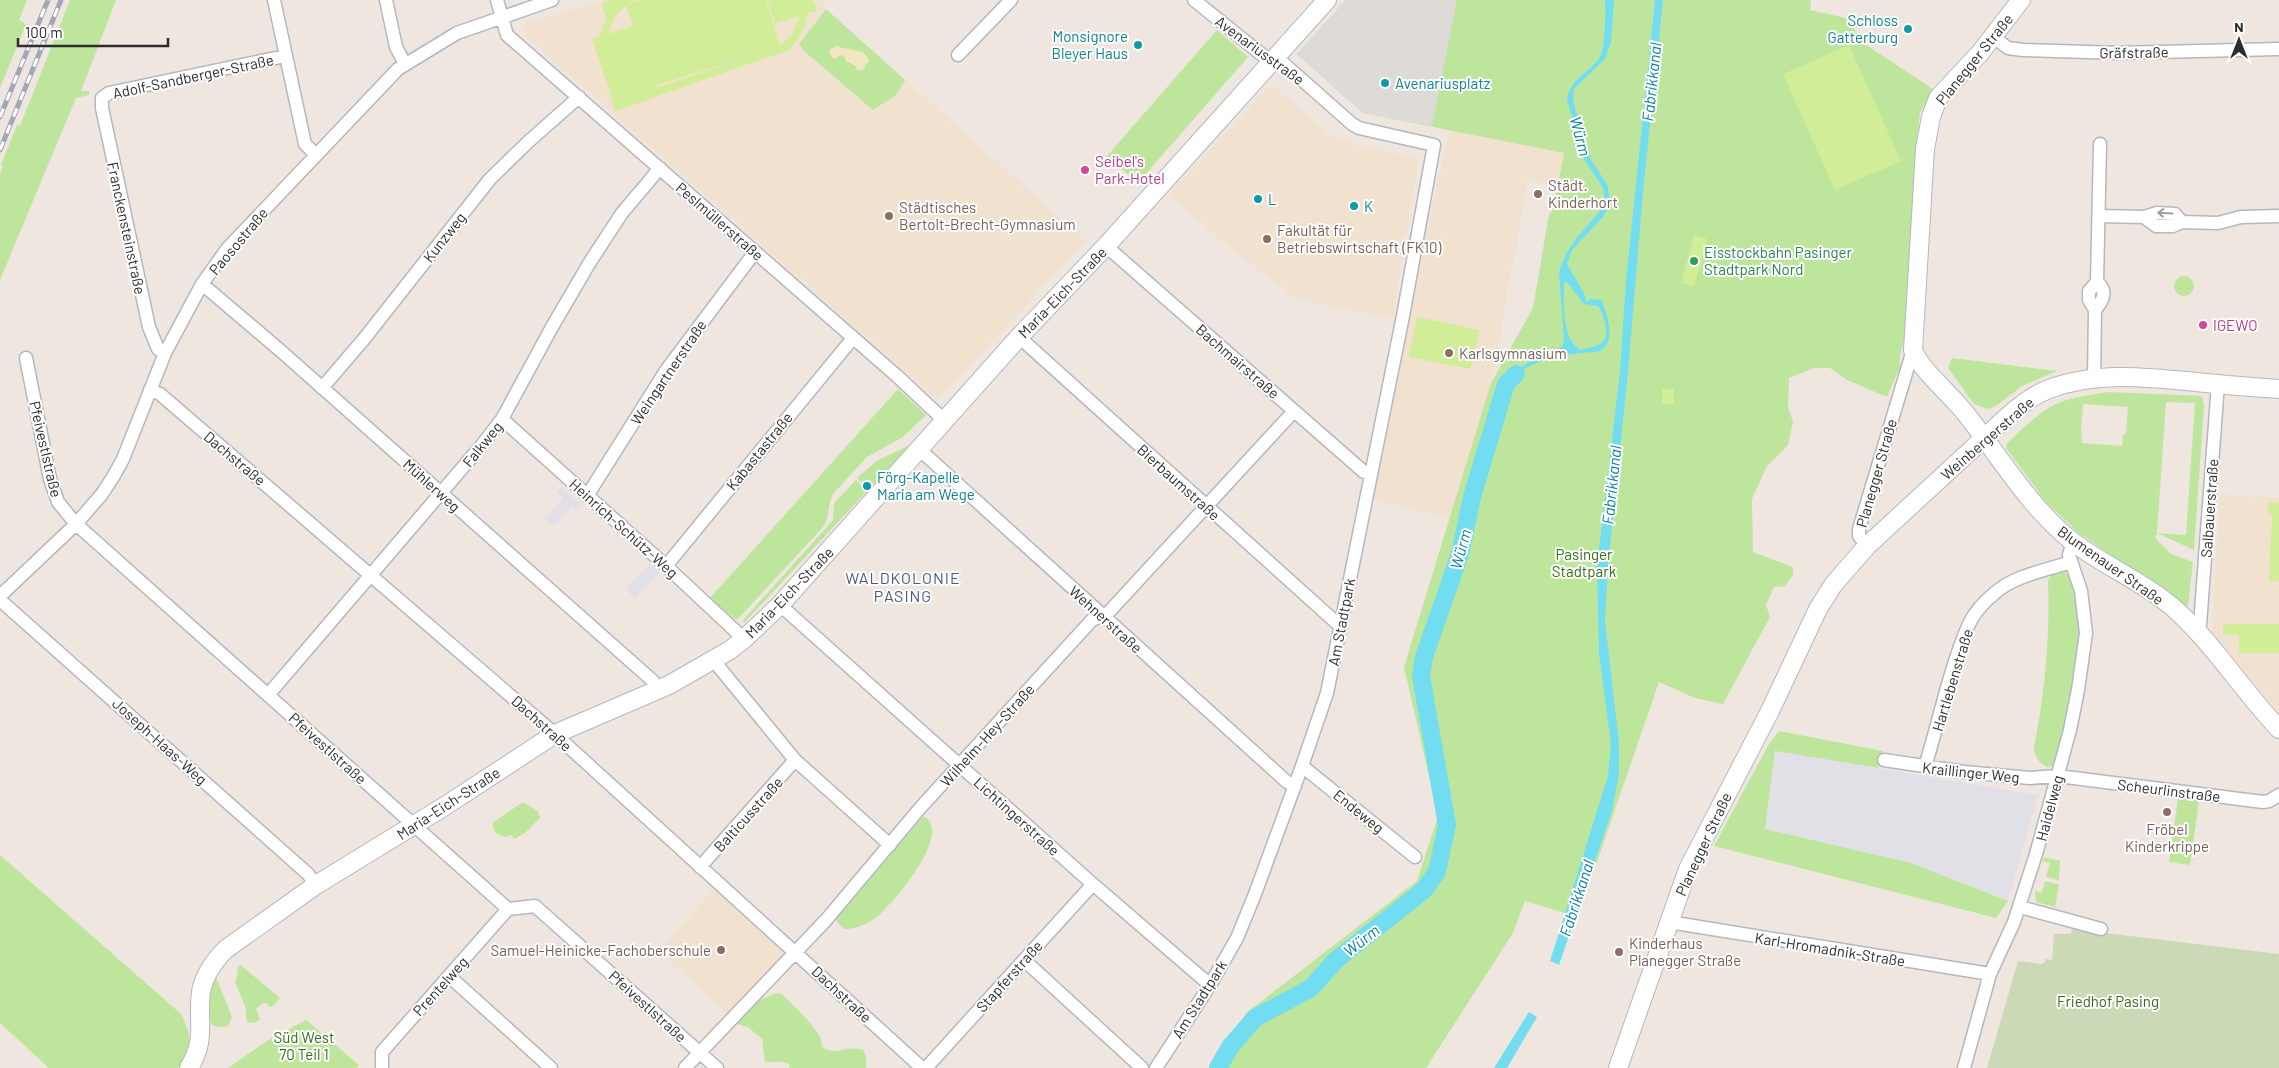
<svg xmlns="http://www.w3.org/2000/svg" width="2279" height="1068" viewBox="0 0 2279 1068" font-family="Barlow,sans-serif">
	<rect width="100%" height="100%" fill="#efe6e0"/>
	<path fill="#e1e0e7" d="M562,487l21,19 -5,4 -6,-4 -18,20 -10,-7 19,-21 -6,-6z
		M649,564l10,8 -24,27 -9,-10z
		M1775,751l263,44 -30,106 -97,-38 -146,-34z"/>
	<path fill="#f0e2cf" d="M602,0h228l-10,4 266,237 -148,159 -411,-362 -4,-13z
		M1271,84l64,55 84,20 -27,160 -97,-21 -66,-51 -60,-52z
		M1449,130l115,23 -7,33 -29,-6 -37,203 -40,136 -78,-20 34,-176z
		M2220,494l59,4v214l-67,-80z
		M714,888l68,63 -1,6 -54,57 -68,-62z"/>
	<path fill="#bde69c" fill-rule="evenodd" d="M0,0h27l-8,20 7,4 -26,64z
		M70,0h46l-35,91h8v4l-13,3 -76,182v-106l3,-8 -2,-1 16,-40 3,1z
		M1346,0h465l-1,10 40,9 10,22 73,48 -13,24 -4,35 -9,177 -8,37 2,3 -14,32 -40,-17 -17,-12h-16l-25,10 -1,29 5,15 -5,23 -21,21 -15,33 1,53 40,15v8l-8,11 -11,1 -8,18 4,12 -47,87 -28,-6 -36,-16 -81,235 -53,-16 -12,32 -87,135h-210l30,-55 171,-132 21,-65 -34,-149 87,-284 42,-75 16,-94 4,-4 11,-57 -201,-40 -66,-59z
		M826,9l79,71 -9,15 -23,15 -70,-60 -4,-6z
		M1217,30l31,27 -110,126 -31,-27z
		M2174 286a10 10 0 1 1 20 0a10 10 0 1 1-20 0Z
		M1952,358l105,13 -35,15 -26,20 -9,3 -13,-5 -26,-36z
		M898,389l28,26 -23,22 -36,20 -34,37c-6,11 -3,23 -10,33l-86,93 -2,-1 -25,-21z
		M2109,392l93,4 2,10 -10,144 -37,-17 -2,5 16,16 22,8 -5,44 -6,-2 -103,-71 -33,-31 -40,-54 1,-5c14,-13 28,-27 45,-37 16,-9 39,-11 57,-14zM2166,402l29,1 -9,132 -29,-2zM2083,404l45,3 -2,26 -3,3 -1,10 -40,-3 -1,-13z
		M910,445l-38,41 -5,-5 -3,4 -7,-7 21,-18z
		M856,480l11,11 -123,132 -1,-3 90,-100 1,-17z
		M2057,570c43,0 11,171 -4,196l-6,1c-9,-5 -12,-10 -13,-20 11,-56 16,-110 14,-166l3,-6z
		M1779,731l104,20 -5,17 -103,-17 -10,78 146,34 97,38 -12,17 -282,-72 55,-102z
		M2178,799l21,3 -9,63 -21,-3z
		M523,802l15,9 2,7 -15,15 -11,6 -2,-4 -7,2 -10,-4 -3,-10z
		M925,817c27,17 -30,84 -45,97 -10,9 -23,15 -36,15l-8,-8 1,-4 85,-99z
		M0,855l181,159c12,25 12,30 -3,54h-129l-49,-45z
		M2044,857l16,4 -1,19 -13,-3 4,-14 -8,-2z
		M2045,881l14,4 -4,22 -19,-5 -1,-11 7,2z
		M241,965l39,33 -8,9 -4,-1 -1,-3h-4l-7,6 4,10 -6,4 -7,-1 -2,-16 -10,-24 3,-8 -1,-6z
		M213,977h3l16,40 -4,9c-31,8 -20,-34 -15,-49z
		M777,993l5,1c13,13 27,26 37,41 4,6 0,12 9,15 11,4 19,-5 35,0l3,6v12h-76l-1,-4c-9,-4 -17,0 -24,-3l-3,-22 -14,-12 -11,-3c2,-17 26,-25 40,-31z
		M306,1020l53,45 -3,3h-128l39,-27z"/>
	<path fill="#f3e7c3" d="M837,46c12,6 30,0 32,17h-3l-2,6 -7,2 -1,-5 -10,-5 -1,-4 -5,-2 -6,4 -5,-6 2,-4z"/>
	<path fill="#cbd9b6" d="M2072,929l207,25v114h-292l31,-107 24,3 3,-2v-3l7,1 2,-26h17z"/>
	<path fill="#d2ed97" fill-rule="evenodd" d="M613,0h22l-7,4 13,-4h125l14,46 13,-13 7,-17 -25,8 -8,-24h46l4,11 -9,2c-3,16 -9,25 -19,37l-174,61 -3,-9 28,-9 -27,8 -21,-62 8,-3 6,-19 -5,-14zM626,5l7,21 -25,8 7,-18zM776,47l-117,40h-4v-1z
		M1849,45l52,116 -66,29 -52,-116z
		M1694,235l13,4 -13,48 -13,-4z
		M1417,317l62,13 -8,39 -62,-12z
		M1662,389h12v15h-12z
		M2269,502l10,1v78h-10l3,-67 -4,-1z
		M2223,624h56v29h-40v-18h-16z"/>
	<path fill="#dedad7" d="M1346,0h111l-25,126 -69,-13 -66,-59z"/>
	<path fill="#72ddf1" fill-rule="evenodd" d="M1605,0h9l-3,42 -6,17 -31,30 -1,12 17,57 18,28 2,19 -8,13 -30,32 -5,14 18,31 1,7 5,-3 10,1c6,12 14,37 3,48 -5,5 -15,4 -22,5 -21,2 -54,8 -68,25 -3,4 -5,9 -8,13l-5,-1c11,-25 37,-32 61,-43l2,-7 -5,-67c8,-32 28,-43 46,-69l-2,-16 -19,-29 -17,-59c3,-24 28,-29 34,-46 4,-10 5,-42 4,-54zM1566,281l18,23 14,2c6,10 14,30 2,38 -6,3 -14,4 -20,6 -19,-14 -16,-46 -16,-68z
		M1655,0h8l-20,192 -15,180 -20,193 -3,56 14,122v32l-7,36 -53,154 -9,-4 58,-185 3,-32 -12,-90 -2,-88 23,-194 6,-91z
		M1529,1012l8,5 -30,51h-13z"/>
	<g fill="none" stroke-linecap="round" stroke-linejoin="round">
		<path stroke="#72ddf1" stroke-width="18" d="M1218,1068l12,-21 25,-29 56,-30 24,-27 89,-71 13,-18 10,-47 -26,-149 3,-19 36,-103 12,-57 34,-113 10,-10"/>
		<g stroke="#b3b7c0" stroke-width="15">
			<path id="street" d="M274,0l31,144 10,10
				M386,0l10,47 9,17
				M497,0l10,35 390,341 48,45
				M1993,37l15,11 15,2 96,3 160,-4
				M958,55l53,-55
				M2099,216l45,1 13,-4 18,1 7,8
				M2144,217l12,9h17l9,-4 36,1 23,-6 38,-1
				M1106,246l258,226 6,2
				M202,284l80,68 371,329 4,10
				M2095,310c8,-9 13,-19 2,-28l3,-138
				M1019,337l321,289
				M165,353l-7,-4 -9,-22 -47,-219v-10l7,-5 176,-37
				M26,358l24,121 8,23 18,22 432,385 27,-3 182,162
				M2094,378l1,-68 -6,-10v-9l8,-9
				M322,388l42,-49 126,-160 38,-37 51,-45
				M150,390l10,4 388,334 374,340
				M502,419l164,147 78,73
				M919,449l368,333 8,4
				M587,496l80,-127 88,-117
				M1867,546l-8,-10v-7l54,-179
				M666,566l187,-228
				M0,596l76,-72 26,-30 11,-17 10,-18 42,-106 37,-69 25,-35 171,-180 59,-36 95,-33
				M0,600l308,274 8,11
				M780,605l307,274 123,106
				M2196,630l4,-5 18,-241
				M714,661l81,99 95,85
				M268,695l214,-250 20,-26 50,-92 38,-65 32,-49 38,-45
				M1884,760l80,12 66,6 28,-2 205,26 6,-1 10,-6
				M1302,766l113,91
				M1925,767c14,-46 25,-100 44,-143 6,-13 16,-23 27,-32 20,-17 49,-21 74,-30
				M700,867l95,-107
				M2020,907l81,22
				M1669,922l321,52
				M1024,960l118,108
				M449,976l102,92
				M382,1068v-16l126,-143
				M685,1068l141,-148 95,-113 171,-187 16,-7 186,-202
				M926,1068l167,-184
				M1156,1068l54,-83 27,-47 18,-44 47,-128 25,-73 76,-377 31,-171 -75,-17 -7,-4 -69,-61 -17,-5 -72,-58
				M1964,1068l26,-94 24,-52 22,-68 34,-124 8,-40 8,-57 -5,-42 -12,-36 4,-14"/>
		</g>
		<g stroke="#b3b7c0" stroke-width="20">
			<path id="secondary" d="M2021,0l-41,53 -42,45 -7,19 -6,32 -12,201c8,21 38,44 53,64 34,43 63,93 107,128 33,25 73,41 104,69 38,35 66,80 102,118
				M189,1068c18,-30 8,-46 12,-76 3,-18 13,-31 25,-43l90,-64 129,-79 110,-72 114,-49 61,-35 14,-11 36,-34 239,-268 87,-91 221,-246
				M1618,1068l70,-199 82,-158 48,-102 15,-24 34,-39 141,-130c13,-11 25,-21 41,-27 47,-18 98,-12 147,-7 27,3 55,5 83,7"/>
		</g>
		<use href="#street" stroke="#fff" stroke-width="12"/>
		<use href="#secondary" stroke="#fff" stroke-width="18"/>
		<g stroke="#a2a7b7" stroke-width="5">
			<path id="rail" d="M0,117l48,-117
				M0,150l61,-150"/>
		</g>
		<use href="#rail" stroke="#fff" stroke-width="3" stroke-dasharray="9" stroke-linecap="butt"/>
	</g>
	<defs><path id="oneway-shaft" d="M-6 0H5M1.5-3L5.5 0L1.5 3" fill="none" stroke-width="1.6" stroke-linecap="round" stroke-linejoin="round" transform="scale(1.25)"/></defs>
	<use stroke="#a0a0a0" href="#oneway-shaft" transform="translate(2165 213) rotate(-177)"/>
	<g fill="#0f9aa8" stroke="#fff" stroke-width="2">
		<circle cx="1908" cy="29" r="5"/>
		<circle cx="1138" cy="45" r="5"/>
		<circle cx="1385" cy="83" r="5"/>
		<circle cx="1258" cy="199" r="5"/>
		<circle cx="1354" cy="206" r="5"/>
		<circle cx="867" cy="486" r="5"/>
	</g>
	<g fill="#d1479c" stroke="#fff" stroke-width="2">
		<circle cx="1085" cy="170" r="5"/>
		<circle cx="2203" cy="325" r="5"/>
	</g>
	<g fill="#8d6e63" stroke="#fff" stroke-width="2">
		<circle cx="1538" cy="194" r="5"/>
		<circle cx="889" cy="216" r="5"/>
		<circle cx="1267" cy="239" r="5"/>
		<circle cx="1449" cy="353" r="5"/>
		<circle cx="2167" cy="812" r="5"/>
		<circle cx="721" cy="950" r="5"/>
		<circle cx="1619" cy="952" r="5"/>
	</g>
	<circle fill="#2e9e5b" stroke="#fff" stroke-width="2" cx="1694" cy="261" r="5"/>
	<g text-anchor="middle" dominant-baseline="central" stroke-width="4" stroke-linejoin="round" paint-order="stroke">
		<g font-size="15" fill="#0d838f" stroke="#fff" text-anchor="start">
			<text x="1898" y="20" text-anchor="end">Schloss<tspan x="1898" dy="17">Gatterburg</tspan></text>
			<text x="1128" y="36" text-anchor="end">Monsignore<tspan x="1128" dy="17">Bleyer Haus</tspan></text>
			<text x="1395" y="83">Avenariusplatz</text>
			<text x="1268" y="199">L</text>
			<text x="1364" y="206">K</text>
			<text x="877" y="477">Förg-Kapelle<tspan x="877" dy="17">Maria am Wege</tspan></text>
		</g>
		<g font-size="15" fill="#2d2d2d" stroke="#fff">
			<text transform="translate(1260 50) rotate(36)">Avenariusstraße</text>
			<text transform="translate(2134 52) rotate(-1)">Gräfstraße</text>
			<text transform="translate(1974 59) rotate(-51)">Planegger Straße</text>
			<text transform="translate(193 76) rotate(-12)">Adolf-Sandberger-Straße</text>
			<text transform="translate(720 221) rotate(41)">Peslmüllerstraße</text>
			<text transform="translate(127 228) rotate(78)">Franckensteinstraße</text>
			<text transform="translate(444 237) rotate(-52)">Kunzweg</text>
			<text transform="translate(238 241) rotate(-50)">Paosostraße</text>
			<text transform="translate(1062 292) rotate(-46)">Maria-Eich-Straße</text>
			<text transform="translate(1238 361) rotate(41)">Bachmairstraße</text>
			<text transform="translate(668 372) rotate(-56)">Weingartnerstraße</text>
			<text transform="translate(1987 438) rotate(-41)">Weinbergerstraße</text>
			<text transform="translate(482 444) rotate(-51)">Falkweg</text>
			<text transform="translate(46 449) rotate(77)">Pfeivestlstraße</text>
			<text transform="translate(759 451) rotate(-51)">Kabastastraße</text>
			<text transform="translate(235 458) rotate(40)">Dachstraße</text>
			<text transform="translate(1876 473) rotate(-74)">Planegger Straße</text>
			<text transform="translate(1179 482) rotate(42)">Bierbaumstraße</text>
			<text transform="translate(432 485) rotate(42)">Mühlerweg</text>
			<text transform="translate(2209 508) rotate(-86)">Salbauerstraße</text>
			<text transform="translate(624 528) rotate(42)">Heinrich-Schütz-Weg</text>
			<text transform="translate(2111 565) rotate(35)">Blumenauer Straße</text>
			<text transform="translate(789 592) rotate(-46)">Maria-Eich-Straße</text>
			<text transform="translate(1106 619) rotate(42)">Wehnerstraße</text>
			<text transform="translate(1341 622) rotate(-79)">Am Stadtpark</text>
			<text transform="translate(1952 680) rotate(-73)">Hartlebenstraße</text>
			<text transform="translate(542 723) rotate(42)">Dachstraße</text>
			<text transform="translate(987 735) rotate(-48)">Wilhelm-Hey-Straße</text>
			<text transform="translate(160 741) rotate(42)">Joseph-Haas-Weg</text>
			<text transform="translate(328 748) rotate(42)">Pfeivestlstraße</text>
			<text transform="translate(1971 772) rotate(6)">Kraillinger Weg</text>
			<text transform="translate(2169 790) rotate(7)">Scheurlinstraße</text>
			<text transform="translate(448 803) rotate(-33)">Maria-Eich-Straße</text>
			<text transform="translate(2049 808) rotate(-75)">Haidelweg</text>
			<text transform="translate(1359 811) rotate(39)">Endeweg</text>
			<text transform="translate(748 814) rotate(-48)">Balticusstraße</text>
			<text transform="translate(1017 816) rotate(42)">Lichtingerstraße</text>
			<text transform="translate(1703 844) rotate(-65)">Planegger Straße</text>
			<text transform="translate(1830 949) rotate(9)">Karl-Hromadnik-Straße</text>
			<text transform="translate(1009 976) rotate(-48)">Stapferstraße</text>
			<text transform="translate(440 986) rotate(-48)">Prentelweg</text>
			<text transform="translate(842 994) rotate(43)">Dachstraße</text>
			<text transform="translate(1199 999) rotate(-58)">Am Stadtpark</text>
			<text transform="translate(648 1006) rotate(42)">Pfeivestlstraße</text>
		</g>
		<g font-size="15" fill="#b23c85" stroke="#fff" text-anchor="start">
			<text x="1095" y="161">Seibel's<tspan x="1095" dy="17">Park-Hotel</tspan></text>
			<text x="2213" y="325">IGEWO</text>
		</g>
		<g font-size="15" fill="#785e54" stroke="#fff" text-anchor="start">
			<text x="1548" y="185">Städt.<tspan x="1548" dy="17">Kinderhort</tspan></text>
			<text x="899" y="207">Städtisches<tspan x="899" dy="17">Bertolt-Brecht-Gymnasium</tspan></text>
			<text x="1277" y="230">Fakultät für<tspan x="1277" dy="17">Betriebswirtschaft (FK10)</tspan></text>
			<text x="1459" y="353">Karlsgymnasium</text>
			<text x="2167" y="829" text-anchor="middle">Fröbel<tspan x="2167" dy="17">Kinderkrippe</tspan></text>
			<text x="1629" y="943">Kinderhaus<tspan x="1629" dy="17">Planegger Straße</tspan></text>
			<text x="711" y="950" text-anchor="end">Samuel-Heinicke-Fachoberschule</text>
		</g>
		<g font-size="15" fill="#27864d" stroke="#fff" text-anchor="start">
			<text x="1704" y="252">Eisstockbahn Pasinger<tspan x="1704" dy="17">Stadtpark Nord</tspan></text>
		</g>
		<g font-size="15" fill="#346e1a" stroke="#fff">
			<text x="1584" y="554">Pasinger<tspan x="1584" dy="17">Stadtpark</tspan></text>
			<text x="2108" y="1001">Friedhof Pasing</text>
			<text x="304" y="1037">Süd West<tspan x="304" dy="17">70 Teil 1</tspan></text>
		</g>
		<g font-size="16" font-style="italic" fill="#0b7fa3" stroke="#fff">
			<text transform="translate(1651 82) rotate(-84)">Fabrikkanal</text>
			<text transform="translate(1581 136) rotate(75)">Würm</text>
			<text transform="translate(1611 485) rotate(-84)">Fabrikkanal</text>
			<text transform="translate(1460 549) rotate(-75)">Würm</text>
			<text transform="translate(1576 898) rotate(-72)">Fabrikkanal</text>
			<text transform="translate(1361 940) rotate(-38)">Würm</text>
		</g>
		<g font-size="16" letter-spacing="1" fill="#4c5a7f" stroke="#fff">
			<text x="903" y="577">WALDKOLONIE<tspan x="903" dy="18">PASING</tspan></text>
		</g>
	</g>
	<g transform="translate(2239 40)" stroke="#ffffff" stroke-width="4" paint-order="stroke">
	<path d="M0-4L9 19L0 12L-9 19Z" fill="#2d2d2d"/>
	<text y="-8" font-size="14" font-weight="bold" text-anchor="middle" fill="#2d2d2d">N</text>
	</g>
	<path d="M18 38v8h150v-8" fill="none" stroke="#2d2d2d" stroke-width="2.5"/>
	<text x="25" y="38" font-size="15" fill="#2d2d2d" stroke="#ffffff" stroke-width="4" paint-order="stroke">100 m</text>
</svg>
